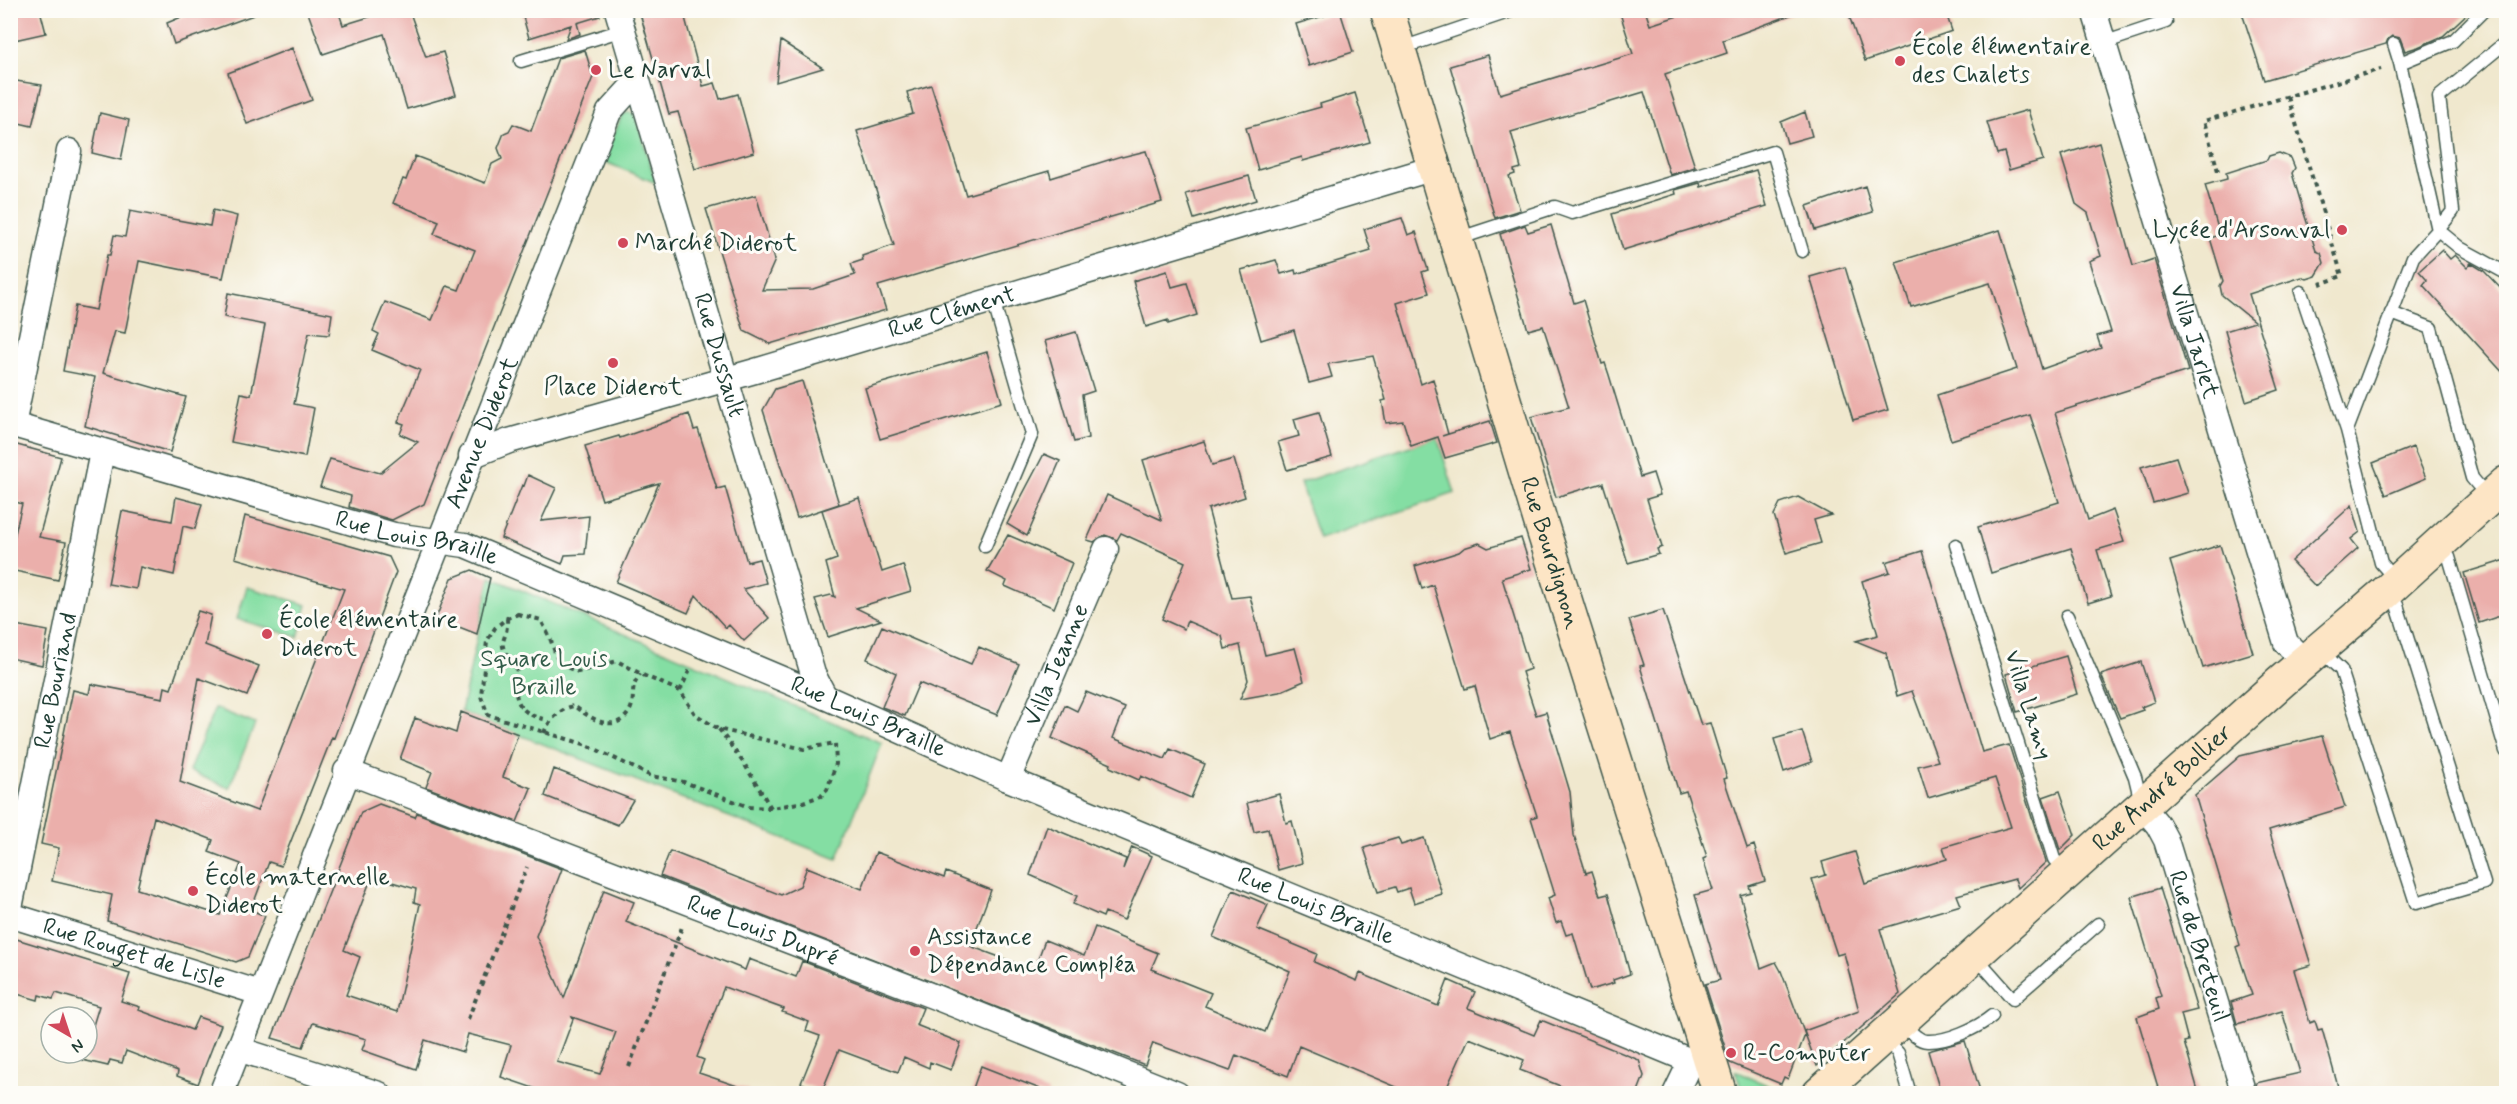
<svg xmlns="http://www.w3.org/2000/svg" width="2517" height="1104" viewBox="0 0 2517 1104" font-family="Mynerve,sans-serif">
	<rect width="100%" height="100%" fill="#fdfcf7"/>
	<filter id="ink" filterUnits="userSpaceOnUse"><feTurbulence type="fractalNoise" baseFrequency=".0167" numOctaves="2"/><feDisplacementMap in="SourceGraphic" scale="12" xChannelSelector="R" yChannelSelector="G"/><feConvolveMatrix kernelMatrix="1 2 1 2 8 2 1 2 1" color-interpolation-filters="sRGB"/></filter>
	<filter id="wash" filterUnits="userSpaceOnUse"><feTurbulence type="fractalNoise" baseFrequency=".008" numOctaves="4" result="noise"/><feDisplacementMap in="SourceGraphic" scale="24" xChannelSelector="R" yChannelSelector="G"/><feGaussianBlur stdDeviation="1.35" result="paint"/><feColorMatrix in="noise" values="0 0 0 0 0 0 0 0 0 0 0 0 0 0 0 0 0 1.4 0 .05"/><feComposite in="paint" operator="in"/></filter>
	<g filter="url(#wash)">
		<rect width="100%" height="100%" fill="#f0e8ce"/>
		<path fill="#84dea3" stroke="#528e6c" stroke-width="1.5" d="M629,112l5,2 3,6 19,63 -53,-22 19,-46z
			M1437,437l18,56 -136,46 -19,-56z
			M490,577l392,166 -45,116 -376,-147z
			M247,587l60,18 -9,32 -61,-18z
			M215,708l40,16 -26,64 -40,-17z
			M1735,1071l50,22h-42z"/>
		<g id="blocks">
			<path fill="#ebafab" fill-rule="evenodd" d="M10,10h30l6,23 -36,8z
				M198,10h60l1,3 -85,31 -7,-21z
				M307,10h31l5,15 49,-15h17l17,47 17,-5 13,43 -49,14 -23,-75 -61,20z
				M521,10h78l1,6 -23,7 3,11 -14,5 5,-14 -42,13z
				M639,10h44l20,76 12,-3 5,16 18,-5 16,58 -59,17 -17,-57 -9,2z
				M1619,10h26l5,15 46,-15h100v3l-73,27 4,13 -62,21 30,93 -25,8 -26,-83 -133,40 10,36 -7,2 1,4 -6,2 11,34 -25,8 -45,-152 38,-11 12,39 133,-40z
				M1847,10h98l7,21 -87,30z
				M2241,10h230l-28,26 -25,11 -13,4 -5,-13 -8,-2 -4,3 -2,5 -122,36z
				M1340,11l13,41 -44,14 -13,-42z
				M781,41l42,27 -47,14z
				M292,48l20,52 -65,24 -19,-51z
				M585,50l8,27 -169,427 -32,16 -43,-13 2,-11 -31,-9 10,-28 50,14 38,-31 -18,-8 4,-10 -6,-2 22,-52 -48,-20 7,-16 -6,-3 12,-29 47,18 15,-34 12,4 16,-40 -41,-16 5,-13 -46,-18 10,-24 3,1 9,-24 70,27 7,-19 10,-5 -4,-11 6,-15 5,-2 4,-7 18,7 27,-73z
				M10,80l32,5 -10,41 -22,-5z
				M931,85l35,110 83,-24 2,7 70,-22 1,1 24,-6 16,51 -284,84 8,24 -116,34 -26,-13 -38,-122 50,-14 19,65 -13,30 51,-1 42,-14 -4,-11 12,-4 -1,-4 32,-11 -37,-114 56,-17 -6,-22z
				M1355,93l15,49 -67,19 -1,-4 -44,13 -12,-42 75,-21 -1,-3z
				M2028,110l15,50 -34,10 -5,-18 -7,2 -10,-32z
				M1805,112l7,24 -25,7 -6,-21z
				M100,113l29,7 -8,40 -29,-7z
				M2099,143l34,123 21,-7 34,112 -133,42 33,107 25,-10 11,32 -27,8 14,46 -23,7 -17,-55 -80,25 -13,-46 81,-25 -29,-87 -79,25 -14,-45 80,-26 -27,-86 -79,24 -15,-45 104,-32 42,139 59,-21 -4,-12 14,-4 -22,-71 12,-5 -13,-43 -12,-9 -15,-49z
				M2279,153l12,5 4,10 -3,5 11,37 13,41 5,2 3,10 -8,13 -9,3 -5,-2 -53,17 30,96 -33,11 -21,-70 30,-9 -33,-27 -2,-9 3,-5 -13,-43 10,-3 -15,-50 22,-6 -1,-6 41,-13 2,-4z
				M1756,170l11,36 -144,44 -11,-36 64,-20 -1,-4 25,-7 1,4z
				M1249,176l7,24 -62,19 -8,-25z
				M1865,186l8,26 -58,18 -8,-24z
				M213,210l24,6 -14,62 -84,-17 -14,72 -10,-2 -12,42 83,24 -16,55 -85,-26 10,-49 -32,-6 12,-65 21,4 11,-55h3l4,-20 11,2 5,-26 80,15z
				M1402,218l6,17 8,-3 12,38 -6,2 7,21 -32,10 24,81 12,-5 15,55 -6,2 48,-15 7,22 -52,15 -7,-21 -27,9 -8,-25 -17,2 -4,-22 4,-1 -13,-44 -45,8 4,13 -23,6 -15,-53 -33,10 -20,-70 35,-10 5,14 14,-4 1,4 75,-23 -7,-22z
				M1525,225l3,7 23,-7 23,78 9,-3 19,64 3,-1 4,12 31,102 13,-4 7,22 -13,4 15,48 -5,2 2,5 -31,9 -25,-80 -47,14 -25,-80 38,-10 -26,-81 -15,4 -28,-96z
				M2442,250l8,9 5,-4 12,12 4,-4 13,8 22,23v82l-83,-91 4,-5 -8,-9z
				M1845,267l43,143 -35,10 -43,-143z
				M1167,271l5,16 15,-4 10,32 -29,9v-4l-22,7 -13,-46z
				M228,293l104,21 -3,21 -20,-2 -15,71 20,4 -9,49 -74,-15 10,-49 10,2 14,-70 -41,-8z
				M1076,332l18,59 -12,4 6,43 -14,4 -29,-101z
				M987,352l15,50 -122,37 -15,-51z
				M802,381l37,123 -42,14 -34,-108 12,-21z
				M1319,412l13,45 -45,13 -9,-28 21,-6 -5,-17z
				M689,414l5,16 4,-1 19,60 8,-2 22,75 12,-3 7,24 -23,6 26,29 -25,23 -15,-16 -3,3 -30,-33 -8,18 -72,-31 43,-99 -57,17 -17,-54 34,-10 1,2z
				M1204,441l8,24 22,-6 11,38 -37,12 24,89 18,-2 15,59 30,-7 9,33 -25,11 -39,7 8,-19 -8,-35 -15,4 -3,-13 -35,-15 -3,8 -22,-10 23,-57 -64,-29 -4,7 -12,-5 -11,7 -7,-2 20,-45 55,25 -19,-60z
				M10,443l51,14 -22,80 27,5 -8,38 -48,-10v-15l12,-51 -12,-4z
				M2413,447l13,31 -40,17 -13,-32z
				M1044,454l16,7 -33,75 -20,-12z
				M2176,457l12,36 -35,10 -12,-36z
				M528,475l28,13 -15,33 48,-5 -4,38 -20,1 -3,9 -61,-26 21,-53 2,1z
				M176,497l26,7 -7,25 -12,-3 -9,49 -34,-8 -4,22 -28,-5 14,-73 50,10z
				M1798,497l33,18 -17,5 7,23 -35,10 -12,-38 6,-12z
				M859,498l23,74 21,-7 8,26 -55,17 25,12 -53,17 -13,-38 16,-4 4,2 -9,-34 11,-4 -15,-49z
				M2352,505l8,27 -9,7 7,9 -43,38 -24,-25z
				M245,516l144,41 7,15 -62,166 -2,-1 -51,129 -12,-4 -18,48 14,6 -17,41 -12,5 -129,-41 5,-26 -60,-14 7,-33 -18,-4 32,-154 16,4 2,-10 72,14 2,-11 6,2 27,-78 13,4 -6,30 54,21 -12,30 -48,-18 -19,104 77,29 87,-222 -109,-31zM154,817l59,23 -4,12 32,12 -21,51 -83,-26z
				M1008,535l64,28 -18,45 -49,-22 2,-5 -20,-10z
				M1521,538l10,31 -29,9 28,91 -8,3 14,43 10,-3 24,80 4,43 12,38 6,-2 8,25 8,-2 22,80 -17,6 1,3 -24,7 -17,-57 -7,2 -5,-14 -5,2 -8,-25 7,-3 -24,-77 6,-2 -27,-84 -20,7 -15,-53 -10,3 -32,-104 -11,4 -7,-23 44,-14 5,-4 15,-5 9,5z
				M2220,545l33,108 -50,15 -33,-107z
				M1922,551l60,201 27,-7 37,117 -28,26 -3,-9 -58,16 4,10 -81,24 20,65 -83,72 -13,-35 55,-20 -15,-58 -7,2 -25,-76 14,-4 -4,-13 33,-10 10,32 82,-25 -4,-12 68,-20 -16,-49 -67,20 -10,-32 20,-5 -26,-70 -15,5 -11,-43 -30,-12 22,-6 -16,-54 28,-9 -4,-10z
				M2506,560v54l-27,9 -15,-50z
				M472,570l18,8 -13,56 -41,-16 16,-40z
				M1663,610l38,115 9,-2 17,55 -3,1 23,69 7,-3 11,36 -16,5 2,6 -11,3 21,73 15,-6 5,9 24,64 -17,44 -4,-2 -3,7 -51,-21 -25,-79 15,-4 -25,-85 18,-5 -10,-31 4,-2 -21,-66 -7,2 -39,-127 4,-1 -15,-45z
				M10,624l38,7 -6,34 -32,-7z
				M882,626l89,38 8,-17 40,17 -22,51 -78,-32 -14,33 -23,-9 14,-34 -29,-14z
				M2066,656l11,38 -60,18 -11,-38z
				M2141,662l13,40 -13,5 2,3 -23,8 -19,-43z
				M1086,692l39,16 -12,30 52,21 5,-10 35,15 -14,34 -50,-22 -2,4 -29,-13 1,-3 -59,-26 13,-33 12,6z
				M461,712l57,22 -15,43 28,11 -14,34 -91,-35 6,-15 -32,-13 15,-41 41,15z
				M1802,731l10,31 -28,10 -10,-33z
				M2322,736l23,71 -76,23 42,135 -17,5 16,53 5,-2 3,9 4,-1 18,65h-82l-2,-11 44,-10 -18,-62 -45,13 -6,-22 21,-7 -16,-48 4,-2 -45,-150 45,-39z
				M554,769l79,31 -15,25 -73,-29z
				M2060,791l15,44 -15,15 -17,-53z
				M1279,794l7,29 6,-2 10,42 -24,7 -10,-41 -14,3 -7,-29z
				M379,804l36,13 2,-4 145,56 -26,67 28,62 40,-108 30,12 -8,20 119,48 4,-11 47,18 6,-16 121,47 -7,17 45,18 -10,27 -21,-8 -1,6 -25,-11 -6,15 -59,-22 -17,41 -21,-8 19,-47 -14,-5 3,-9 -27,-10 2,-3 -60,-22 -27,70 7,3 -5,13 50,17 -1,4h-197l-50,-17 10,-32 -43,-11 -5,18 -38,-12 -9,29 -54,-19 4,-11 -53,-16 -10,24 -31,-9 89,-226zM372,876l44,13 -2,13 6,2 -23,108 -51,-17 14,-38 -16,-7zM572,1017l44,15 -16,42 -43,-12 16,-43z
				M1047,826l79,33 -3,10 9,-22 20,9 -28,64 -19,-8 -2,5 -30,-13 4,-8 -47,-21z
				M1398,838l3,7 23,-7 18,56 -28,9 -5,-15 -12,4 -2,-5 -17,5 -14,-44z
				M670,851l111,44 19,-9 7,-19 55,22 14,-37 68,26 2,-6 45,18 -21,56 64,24 11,-30 39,16 11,-29 63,26 -7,16 60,24 -6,13 60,26 25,-61 -77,-34 20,-47 35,15 -11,24 60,25 -3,8 43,19 3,-8 78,33 10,-26 27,12 -7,16 66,27 7,-15 98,40 5,16 -7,18h-65l1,-3 -53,-21 4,-10 -55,-22 -25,56h-31l-114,-48 -11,30 -52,-21 -6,16 -77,-28 -8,22 -485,-189z
				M2160,888l37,122 -16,4 7,27 -4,1 15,52h-39l-23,-77 22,-8 -3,-11 5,-2 -30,-99z
				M10,937l120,37 -9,27 19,6 -1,3 53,20 6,-13 23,8 -23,59 -21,-8 1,-5 -52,-20 -4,12 -12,-3 -2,6 -26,-6 2,-7h3v-8l12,-39 -43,-13 -3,6 -14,-4 -1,5 -28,-8z
				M1965,1041l16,53h-40l-13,-43z
				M981,1066l67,26v2h-77z"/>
		</g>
	</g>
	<g filter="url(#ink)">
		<use href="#blocks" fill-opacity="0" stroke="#3e574b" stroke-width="1.5"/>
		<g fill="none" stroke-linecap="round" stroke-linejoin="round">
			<g stroke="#3e574b" stroke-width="15">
				<path id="lane" d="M2506,42l-67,55 14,114 -15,19 22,18 46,25
					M2103,43l63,-21
					M1399,49l115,-39
					M521,61l102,-31
					M2400,63l53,-22 31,-31
					M1457,239l98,-32 17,6 201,-61 29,99
					M2301,292l46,138 34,133 16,18
					M2391,313l40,15 41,150 17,20
					M2347,430l66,-173 25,-27 -38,-167 -6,-19
					M1956,545l98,314 12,14
					M985,546l47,-112 -39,-134
					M2439,547l10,10 57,194
					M2067,616l68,161 6,25
					M2321,651l20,19 75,233 68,-20 -87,-278 -11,-11
					M1975,956l38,43 85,-75
					M1901,1022c7,7 16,19 26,19 19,1 51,-13 65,-25
					M1885,1039l13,14 12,41"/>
			</g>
			<g stroke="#3e574b" stroke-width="27">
				<g id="street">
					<path id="s1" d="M617,10l196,664 12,23"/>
					<path id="s2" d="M2095,14l191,629 19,19"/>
					<path id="s3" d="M10,424l384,111 71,10 360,152 183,82 683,282 17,-5"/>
					<path d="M13,425l56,-274"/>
					<path id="s4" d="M471,456l38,-15 246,-70 679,-203"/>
					<path id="s5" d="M346,771l589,226 242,97"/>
					<path id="s6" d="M1008,779l98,-230"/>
					<path id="s7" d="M2142,806l16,19 8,15 78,254"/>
					<path id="s8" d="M10,908l92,-456"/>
					<path id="s9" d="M10,915l250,78"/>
					<path d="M238,1049l141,45"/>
					<path id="s10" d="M221,1094l388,-982 28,-31"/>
					<path d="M1675,1094l16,-33"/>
				</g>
			</g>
			<g stroke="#3e574b" stroke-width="36">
				<g id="secondary">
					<path id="s11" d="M1387,10l153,510 180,574"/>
					<path id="s12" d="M1819,1094l463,-413 103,-88 121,-110"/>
				</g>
			</g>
			<path stroke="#3e574b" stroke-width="4" stroke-dasharray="4.5 4.5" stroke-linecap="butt" d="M2288,97l54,179 -22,8
				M2218,171l-14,-50 177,-52
				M518,614l23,6 9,18 9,26 19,8 39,-11 28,15 35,15 15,23 23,15 86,20 31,-6 1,21 -9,26 -6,6 -18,6 -31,6 -23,-1 -65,-25 -33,-6 -64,-31 -99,-30 -7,-19 6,-55 8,-13 12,-10z
				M507,618c2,27 -16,21 10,49 -4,30 -2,47 31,53
				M680,691l11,-24
				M719,729l26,36 26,43
				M544,733c4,-12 17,-25 30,-27 16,12 42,30 56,4 4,-7 2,-16 4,-24 1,-4 4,-8 6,-12
				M468,1019l59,-152
				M629,1067l53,-140"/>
			<use href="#lane" stroke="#fff" stroke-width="12"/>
			<use href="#street" stroke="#fff" stroke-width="24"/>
			<use href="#secondary" stroke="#fde5c5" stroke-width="33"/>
		</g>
	</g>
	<g fill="#d1495b" stroke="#fdfcf7" stroke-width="2">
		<circle cx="1900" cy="61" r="6"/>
		<circle cx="596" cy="70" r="6"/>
		<circle cx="2342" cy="230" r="6"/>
		<circle cx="623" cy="243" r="6"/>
		<circle cx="613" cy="363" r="6"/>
		<circle cx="267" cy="634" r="6"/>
		<circle cx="193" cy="891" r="6"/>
		<circle cx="915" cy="951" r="6"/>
		<circle cx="1731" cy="1053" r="6"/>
	</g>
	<g text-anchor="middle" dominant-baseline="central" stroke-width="6" stroke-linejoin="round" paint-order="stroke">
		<g font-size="24" fill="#1f3d34" stroke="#fdfcf7" text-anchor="start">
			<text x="1912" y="47">École élémentaire<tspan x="1912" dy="28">des Chalets</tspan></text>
			<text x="608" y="70">Le Narval</text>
			<text x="2330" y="230" text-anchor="end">Lycée d'Arsonval</text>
			<text x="635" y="243">Marché Diderot</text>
			<text x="613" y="387" text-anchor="middle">Place Diderot</text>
			<text x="279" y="620">École élémentaire<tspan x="279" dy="28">Diderot</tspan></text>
			<text x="205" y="877">École maternelle<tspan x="205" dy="28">Diderot</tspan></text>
			<text x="927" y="937">Assistance<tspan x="927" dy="28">Dépendance Compléa</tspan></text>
			<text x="1743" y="1053">R-Computer</text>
		</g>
		<g font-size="24" fill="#1f3d34" stroke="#fdfcf7">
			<text stroke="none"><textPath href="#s4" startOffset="502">Rue Clément</textPath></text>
			<text stroke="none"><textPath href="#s2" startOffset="342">Villa Jarlet</textPath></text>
			<text stroke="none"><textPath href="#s1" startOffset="360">Rue Dussault</textPath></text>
			<text stroke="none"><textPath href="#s10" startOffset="711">Avenue Diderot</textPath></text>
			<text stroke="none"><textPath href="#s3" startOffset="423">Rue Louis Braille</textPath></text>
			<text stroke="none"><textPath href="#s11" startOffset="567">Rue Bourdignon</textPath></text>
			<text stroke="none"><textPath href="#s6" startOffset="124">Villa Jeanne</textPath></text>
			<text stroke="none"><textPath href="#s8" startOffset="232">Rue Bouriand</textPath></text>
			<text transform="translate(2028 705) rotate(73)">Villa Lamy</text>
			<text stroke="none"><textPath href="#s3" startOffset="910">Rue Louis Braille</textPath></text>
			<text stroke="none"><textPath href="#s12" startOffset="460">Rue André Bollier</textPath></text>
			<text stroke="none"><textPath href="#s3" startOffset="1396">Rue Louis Braille</textPath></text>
			<text stroke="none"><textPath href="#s5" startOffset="446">Rue Louis Dupré</textPath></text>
			<text stroke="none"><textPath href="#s7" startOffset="153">Rue de Breteuil</textPath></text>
			<text stroke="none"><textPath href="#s9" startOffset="130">Rue Rouget de Lisle</textPath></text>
		</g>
		<g font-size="24" fill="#335d4a" stroke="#fdfcf7">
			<text x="544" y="659">Square Louis<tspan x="544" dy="28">Braille</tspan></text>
		</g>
	</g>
	<rect width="2517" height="1104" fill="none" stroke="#fdfcf7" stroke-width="36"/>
	<g transform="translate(69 1035) rotate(141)"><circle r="28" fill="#fdfcf7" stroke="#a4b0a9" stroke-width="1.5"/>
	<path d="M0-4.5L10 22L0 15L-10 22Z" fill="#d1495b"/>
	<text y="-9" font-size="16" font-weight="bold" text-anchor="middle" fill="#1f3d34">N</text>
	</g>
</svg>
